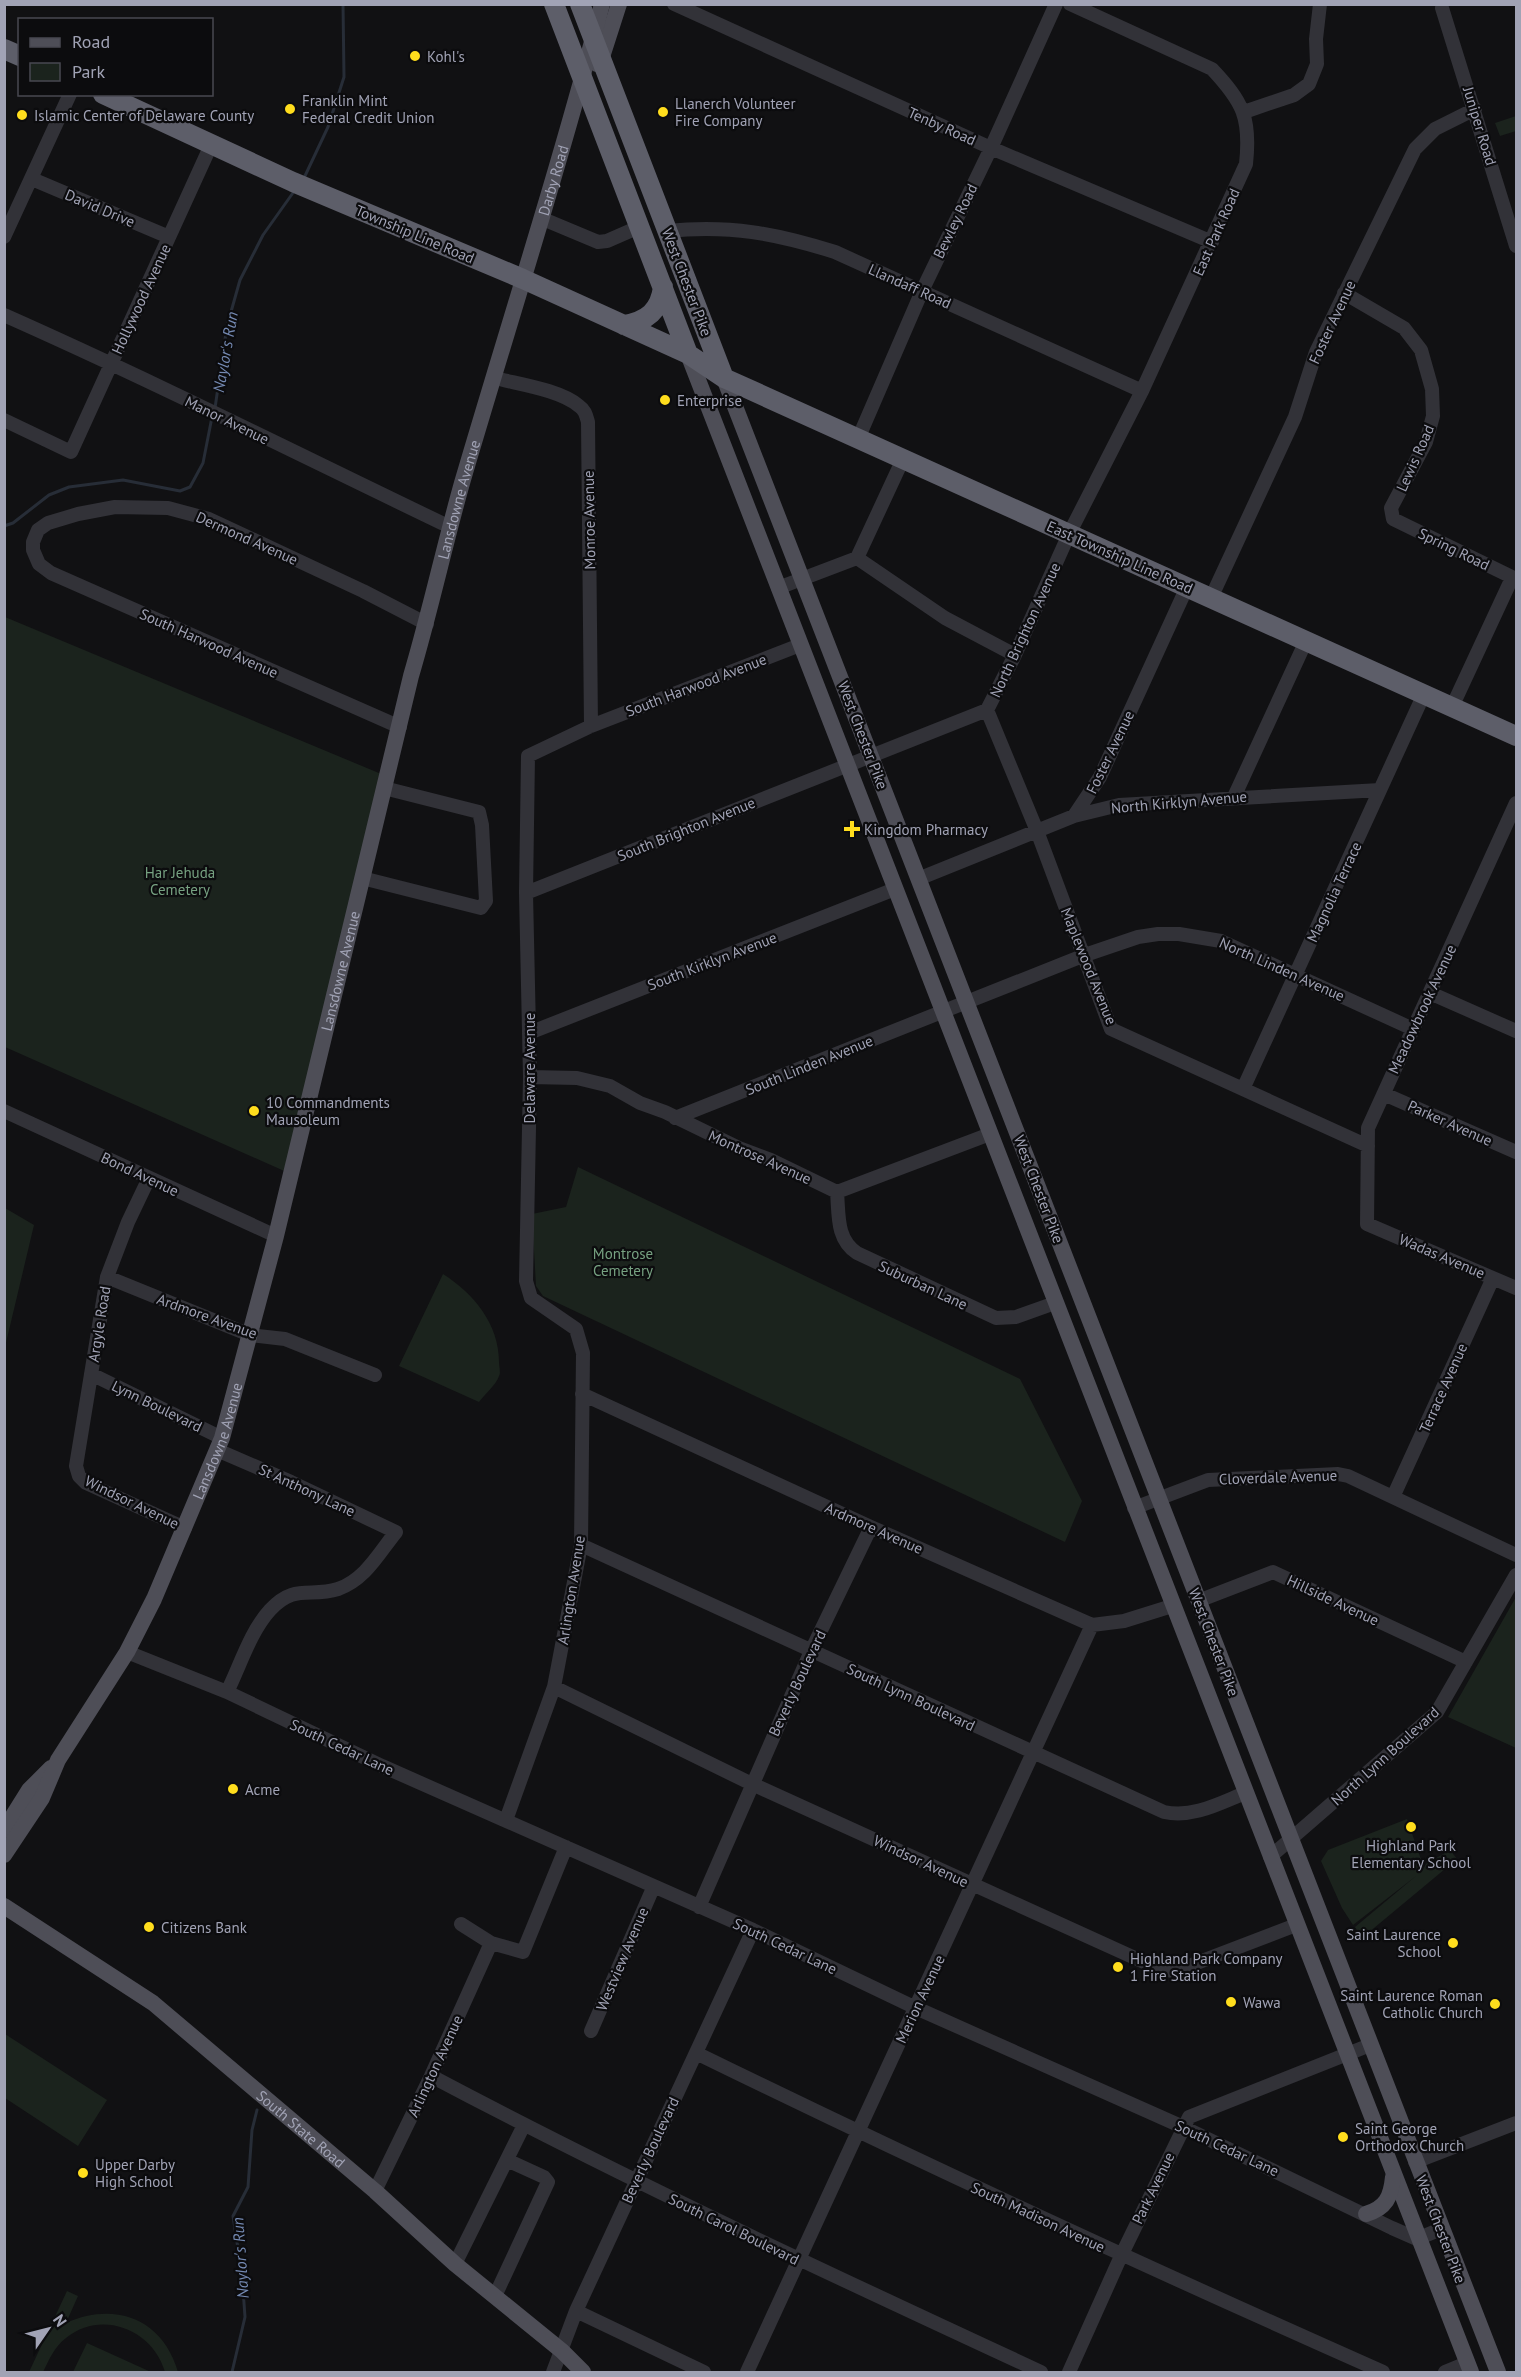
<svg xmlns="http://www.w3.org/2000/svg" width="1521" height="2377" viewBox="0 0 1521 2377" font-family="'PT Sans',sans-serif">
	<rect width="100%" height="100%" fill="#111113"/>
	<path fill="#1b231d" d="M1516,116v15l-16,5 -5,-13z
		M5,617l381,159 -95,398 -286,-127z
		M578,1167l442,212 62,122 -17,41 -522,-246 -7,-10 -4,-72 34,-7z
		M5,1208l29,17 -29,122z
		M443,1274c31,20 56,50 56,88 0,4 2,11 0,14 -3,9 -15,19 -20,26l-80,-36z
		M1516,1597v151l-68,-31z
		M1407,1819l17,49 2,-4 24,-14 7,9 -89,74 -8,2 -5,-8 61,-51 -63,49 -11,-17 -21,-47 7,-11z
		M5,2034l102,66 -29,46 -73,-48z
		M67,2291l11,5 -12,27c49,-22 97,-4 112,49h-13c-12,-42 -63,-63 -99,-34 -12,9 -17,22 -23,34h-14z
		M87,2343l64,29h-78z"/>
	<g fill="none" stroke-linecap="round" stroke-linejoin="round">
		<path stroke="#272d37" stroke-width="3" d="M304,178l24,-51 16,-50 -1,-73
			M215,408l12,-82 13,-46 23,-45 32,-45
			M4,526l9,-3 36,-28 20,-8 54,-7 57,11 10,-4 13,-24 9,-46
			M232,2372l13,-55 -3,-42 -9,-59 15,-29 4,-57 5,-20"/>
		<path stroke="#323238" stroke-width="14" d="M674,4l317,144 221,94
			M1442,8l74,238
			M1244,112l50,-17 15,-11 8,-20 -1,-25 4,-35
			M32,179l137,58
			M543,219l55,23 9,-1 32,-14
			M667,231c64,-6 107,2 168,21l307,139
			M4,237l66,-143
			M1344,293l60,35 17,22 11,39 1,27 -7,26 -35,66 2,11 123,60
			M4,315c151,67 298,141 446,212
			M495,378c23,6 66,12 84,28 6,4 7,9 9,16l3,304
			M4,420l67,32 140,-307
			M858,439l64,-148 69,-143 65,-144
			M857,558l88,60 70,37
			M857,558l46,-99
			M778,588l79,-30
			M1211,598l84,-181 21,-65 99,-203 20,-20 40,-20
			M1452,707l60,-129
			M987,710l50,121 74,198 257,117
			M400,727l-349,-154 -12,-9 -6,-14v-8l5,-12 10,-7 30,-9 37,-7 53,1 41,11 154,72 64,33
			M1234,797l72,-156
			M1516,803l-148,325 -1,96 149,64
			M1074,816l26,-39 87,-190
			M362,878l119,30 5,-7 -4,-76 -3,-13 -95,-24
			M918,879l156,-63 45,-11 261,-15
			M526,893l461,-183 28,-55 54,-121 73,-143 104,-227c5,-46 -3,-62 -34,-95l-142,-65
			M1430,993l86,38
			M529,1033l366,-144
			M530,1077l47,1 33,8 30,17 25,9 74,36 32,12 66,32 153,-58
			M1243,1089l181,-395
			M1384,1094l132,58
			M4,1111l272,125
			M675,1118l410,-163 53,-18 20,-3h21l42,7 192,88
			M149,1178l-21,44 -21,55 -31,189 3,10 7,7 99,45
			M837,1192c2,23 -1,47 20,61l139,65 20,-1 39,-14
			M107,1277l143,58 35,4 90,36
			M91,1374l131,64
			M582,1394l289,133 221,98 32,-4 48,-15
			M217,1450l74,32 105,50c-17,21 -31,48 -58,57 -28,9 -43,-6 -68,21 -20,22 -30,56 -43,82
			M1393,1497l100,-219
			M1134,1508l74,-28 130,-6 10,2 168,79
			M581,1545l583,267c29,6 54,-8 81,-19
			M1198,1601l75,-29 193,90
			M127,1652l100,40 155,74 371,164 163,78 267,119 209,101 25,11 24,-10
			M554,1687l198,97 405,184 15,3 9,-2 115,-44
			M506,1820l48,-133 27,-142 2,-192 -7,-24 -45,-31 -5,-17 4,-204 -4,-184 2,-137 63,-30 209,-81
			M1270,1857l167,-145 79,-137
			M699,1907l112,-256 60,-124
			M461,1924l30,19 32,9 43,-105
			M591,2031l62,-143
			M696,2053c227,111 457,217 687,319
			M431,2076c200,106 405,201 610,296
			M1415,2162l101,-39
			M375,2191l56,-115 60,-133
			M455,2264l69,-139
			M495,2296l53,-114 -4,-5 -37,-17
			M576,2311l128,61
			M553,2372l23,-61 177,-381
			M747,2372l345,-747
			M1069,2372l52,-116 68,-139 181,-72
			M1445,2372l22,-9"/>
		<g stroke="#4e4e57" stroke-width="16">
			<path d="M597,64l4,-4 18,-56"/>
			<path d="M688,354l783,2018"/>
			<path d="M724,378l774,1994"/>
			<path d="M4,1830l25,-40 22,-22"/>
			<path id="s1" d="M4,1855l38,-57 16,-38 69,-108 27,-53 68,-161 54,-202 135,-560c19,-64 33,-129 51,-193 47,-160 98,-318 140,-479"/>
			<path id="s2" d="M4,1906l149,97 222,188 80,73 107,87 21,21"/>
			<path d="M1366,2214c20,-6 25,-17 27,-37"/>
		</g>
		<path stroke="#5d5e69" stroke-width="20" d="M554,4l134,350
			M580,4l144,374
			M4,49l16,7
			M103,94l190,88 230,97 165,75 36,24 792,358
			M624,325c23,-4 36,-14 39,-38"/>
	</g>
	<g fill="#ffdd1d" stroke="#0c0c0e" stroke-width="2">
		<circle cx="415" cy="56" r="6"/>
		<circle cx="290" cy="109" r="6"/>
		<circle cx="663" cy="112" r="6"/>
		<circle cx="22" cy="115" r="6"/>
		<circle cx="665" cy="400" r="6"/>
		<path d="M849 820h6v6h6v6h-6v6h-6v-6h-6v-6h6z"/>
		<circle cx="254" cy="1111" r="6"/>
		<circle cx="233" cy="1789" r="6"/>
		<circle cx="1411" cy="1827" r="6"/>
		<circle cx="149" cy="1927" r="6"/>
		<circle cx="1453" cy="1943" r="6"/>
		<circle cx="1118" cy="1967" r="6"/>
		<circle cx="1231" cy="2002" r="6"/>
		<circle cx="1495" cy="2004" r="6"/>
		<circle cx="1343" cy="2137" r="6"/>
		<circle cx="83" cy="2173" r="6"/>
	</g>
	<g text-anchor="middle" dominant-baseline="central" stroke-width="4.5" stroke-linejoin="round" paint-order="stroke">
		<g font-size="15" fill="#a1a3b5" stroke="#0c0c0e" text-anchor="start">
			<text x="427" y="56">Kohl's</text>
			<text x="302" y="100">Franklin Mint<tspan x="302" dy="17">Federal Credit Union</tspan></text>
			<text x="675" y="103">Llanerch Volunteer<tspan x="675" dy="17">Fire Company</tspan></text>
			<text x="34" y="115">Islamic Center of Delaware County</text>
			<text x="677" y="400">Enterprise</text>
			<text x="864" y="829">Kingdom Pharmacy</text>
			<text x="266" y="1102">10 Commandments<tspan x="266" dy="17">Mausoleum</tspan></text>
			<text x="245" y="1789">Acme</text>
			<text x="1411" y="1845" text-anchor="middle">Highland Park<tspan x="1411" dy="17">Elementary School</tspan></text>
			<text x="161" y="1927">Citizens Bank</text>
			<text x="1441" y="1934" text-anchor="end">Saint Laurence<tspan x="1441" dy="17">School</tspan></text>
			<text x="1130" y="1958">Highland Park Company<tspan x="1130" dy="17">1 Fire Station</tspan></text>
			<text x="1483" y="1995" text-anchor="end">Saint Laurence Roman<tspan x="1483" dy="17">Catholic Church</tspan></text>
			<text x="1243" y="2002">Wawa</text>
			<text x="1355" y="2128">Saint George<tspan x="1355" dy="17">Orthodox Church</tspan></text>
			<text x="95" y="2164">Upper Darby<tspan x="95" dy="17">High School</tspan></text>
		</g>
		<g font-size="15" fill="#a1a3b5" stroke="#0c0c0e">
			<text transform="translate(942 126) rotate(24)">Tenby Road</text>
			<text transform="translate(1480 126) rotate(73)">Juniper Road</text>
			<text stroke="none"><textPath href="#s1" startOffset="1773">Darby Road</textPath></text>
			<text transform="translate(100 208) rotate(23)">David Drive</text>
			<text transform="translate(955 221) rotate(-64)">Bewley Road</text>
			<text transform="translate(1216 232) rotate(-66)">East Park Road</text>
			<text transform="translate(415 234) rotate(23)">Township Line Road</text>
			<text transform="translate(687 282) rotate(69)">West Chester Pike</text>
			<text transform="translate(910 286) rotate(24)">Llandaff Road</text>
			<text transform="translate(141 299) rotate(-65)">Hollywood Avenue</text>
			<text transform="translate(1332 322) rotate(-65)">Foster Avenue</text>
			<text transform="translate(227 420) rotate(26)">Manor Avenue</text>
			<text transform="translate(1415 458) rotate(-66)">Lewis Road</text>
			<text stroke="none"><textPath href="#s1" startOffset="1440">Lansdowne Avenue</textPath></text>
			<text transform="translate(589 520) rotate(-91)">Monroe Avenue</text>
			<text transform="translate(247 538) rotate(24)">Dermond Avenue</text>
			<text transform="translate(1454 549) rotate(26)">Spring Road</text>
			<text transform="translate(1120 557) rotate(24)">East Township Line Road</text>
			<text transform="translate(1025 630) rotate(-65)">North Brighton Avenue</text>
			<text transform="translate(209 643) rotate(24)">South Harwood Avenue</text>
			<text transform="translate(696 685) rotate(-21)">South Harwood Avenue</text>
			<text transform="translate(863 735) rotate(69)">West Chester Pike</text>
			<text transform="translate(1110 752) rotate(-64)">Foster Avenue</text>
			<text transform="translate(1179 802) rotate(-5)">North Kirklyn Avenue</text>
			<text transform="translate(686 829) rotate(-22)">South Brighton Avenue</text>
			<text transform="translate(1334 892) rotate(-65)">Magnolia Terrace</text>
			<text transform="translate(712 961) rotate(-21)">South Kirklyn Avenue</text>
			<text transform="translate(1089 966) rotate(68)">Maplewood Avenue</text>
			<text transform="translate(1282 969) rotate(24)">North Linden Avenue</text>
			<text stroke="none"><textPath href="#s1" startOffset="954">Lansdowne Avenue</textPath></text>
			<text transform="translate(1422 1009) rotate(-65)">Meadowbrook Avenue</text>
			<text transform="translate(809 1065) rotate(-22)">South Linden Avenue</text>
			<text transform="translate(529 1068) rotate(-90)">Delaware Avenue</text>
			<text transform="translate(1450 1123) rotate(24)">Parker Avenue</text>
			<text transform="translate(760 1157) rotate(24)">Montrose Avenue</text>
			<text transform="translate(140 1174) rotate(25)">Bond Avenue</text>
			<text transform="translate(1039 1189) rotate(69)">West Chester Pike</text>
			<text transform="translate(1442 1256) rotate(23)">Wadas Avenue</text>
			<text transform="translate(923 1285) rotate(25)">Suburban Lane</text>
			<text transform="translate(207 1316) rotate(20)">Ardmore Avenue</text>
			<text transform="translate(99 1324) rotate(-81)">Argyle Road</text>
			<text transform="translate(1443 1388) rotate(-66)">Terrace Avenue</text>
			<text transform="translate(157 1406) rotate(26)">Lynn Boulevard</text>
			<text stroke="none"><textPath href="#s1" startOffset="468">Lansdowne Avenue</textPath></text>
			<text transform="translate(1278 1477) rotate(-2)">Cloverdale Avenue</text>
			<text transform="translate(307 1490) rotate(25)">St Anthony Lane</text>
			<text transform="translate(132 1502) rotate(26)">Windsor Avenue</text>
			<text transform="translate(874 1528) rotate(24)">Ardmore Avenue</text>
			<text transform="translate(571 1590) rotate(-81)">Arlington Avenue</text>
			<text transform="translate(1333 1600) rotate(25)">Hillside Avenue</text>
			<text transform="translate(1214 1642) rotate(69)">West Chester Pike</text>
			<text transform="translate(797 1683) rotate(-65)">Beverly Boulevard</text>
			<text transform="translate(911 1697) rotate(25)">South Lynn Boulevard</text>
			<text transform="translate(342 1747) rotate(25)">South Cedar Lane</text>
			<text transform="translate(1385 1756) rotate(-42)">North Lynn Boulevard</text>
			<text transform="translate(921 1861) rotate(25)">Windsor Avenue</text>
			<text transform="translate(785 1946) rotate(25)">South Cedar Lane</text>
			<text transform="translate(622 1959) rotate(-67)">Westview Avenue</text>
			<text transform="translate(920 1999) rotate(-65)">Merion Avenue</text>
			<text transform="translate(435 2066) rotate(-65)">Arlington Avenue</text>
			<text stroke="none"><textPath href="#s2" startOffset="372">South State Road</textPath></text>
			<text transform="translate(1227 2148) rotate(25)">South Cedar Lane</text>
			<text transform="translate(650 2150) rotate(-65)">Beverly Boulevard</text>
			<text transform="translate(1153 2188) rotate(-64)">Park Avenue</text>
			<text transform="translate(1038 2217) rotate(25)">South Madison Avenue</text>
			<text transform="translate(734 2229) rotate(26)">South Carol Boulevard</text>
			<text transform="translate(1441 2229) rotate(69)">West Chester Pike</text>
		</g>
		<g font-size="15" fill="#76a181" stroke="#0c0c0e">
			<text x="180" y="872">Har Jehuda<tspan x="180" dy="17">Cemetery</tspan></text>
			<text x="623" y="1253">Montrose<tspan x="623" dy="17">Cemetery</tspan></text>
		</g>
		<g font-size="16" font-style="italic" fill="#758ab3" stroke="#0c0c0e">
			<text transform="translate(225 352) rotate(-80)">Naylor's Run</text>
			<text transform="translate(240 2258) rotate(-94)">Naylor's Run</text>
		</g>
	</g>
	<rect width="1521" height="2377" fill="none" stroke="#a1a3b5" stroke-width="12"/>
	<rect x="18" y="18" width="195" height="78" fill="#0c0c0e" stroke="#484851" stroke-width="1.5"/>
	<rect x="30" y="38" width="30" height="9" fill="#4e4e57" stroke="#484851" stroke-width="1.5"/>
	<text x="72" y="48" font-size="18" fill="#a1a3b5">Road</text>
	<rect x="30" y="63" width="30" height="18" fill="#1b231d" stroke="#484851" stroke-width="1.5"/>
	<text x="72" y="78" font-size="18" fill="#a1a3b5">Park</text>
	<g transform="translate(48 2329) rotate(55)" stroke="#0c0c0e" stroke-width="4.5" paint-order="stroke">
	<path d="M0-4.5L10 22L0 15L-10 22Z" fill="#a1a3b5"/>
	<text y="-9" font-size="16" font-weight="bold" text-anchor="middle" fill="#a1a3b5">N</text>
	</g>
</svg>
